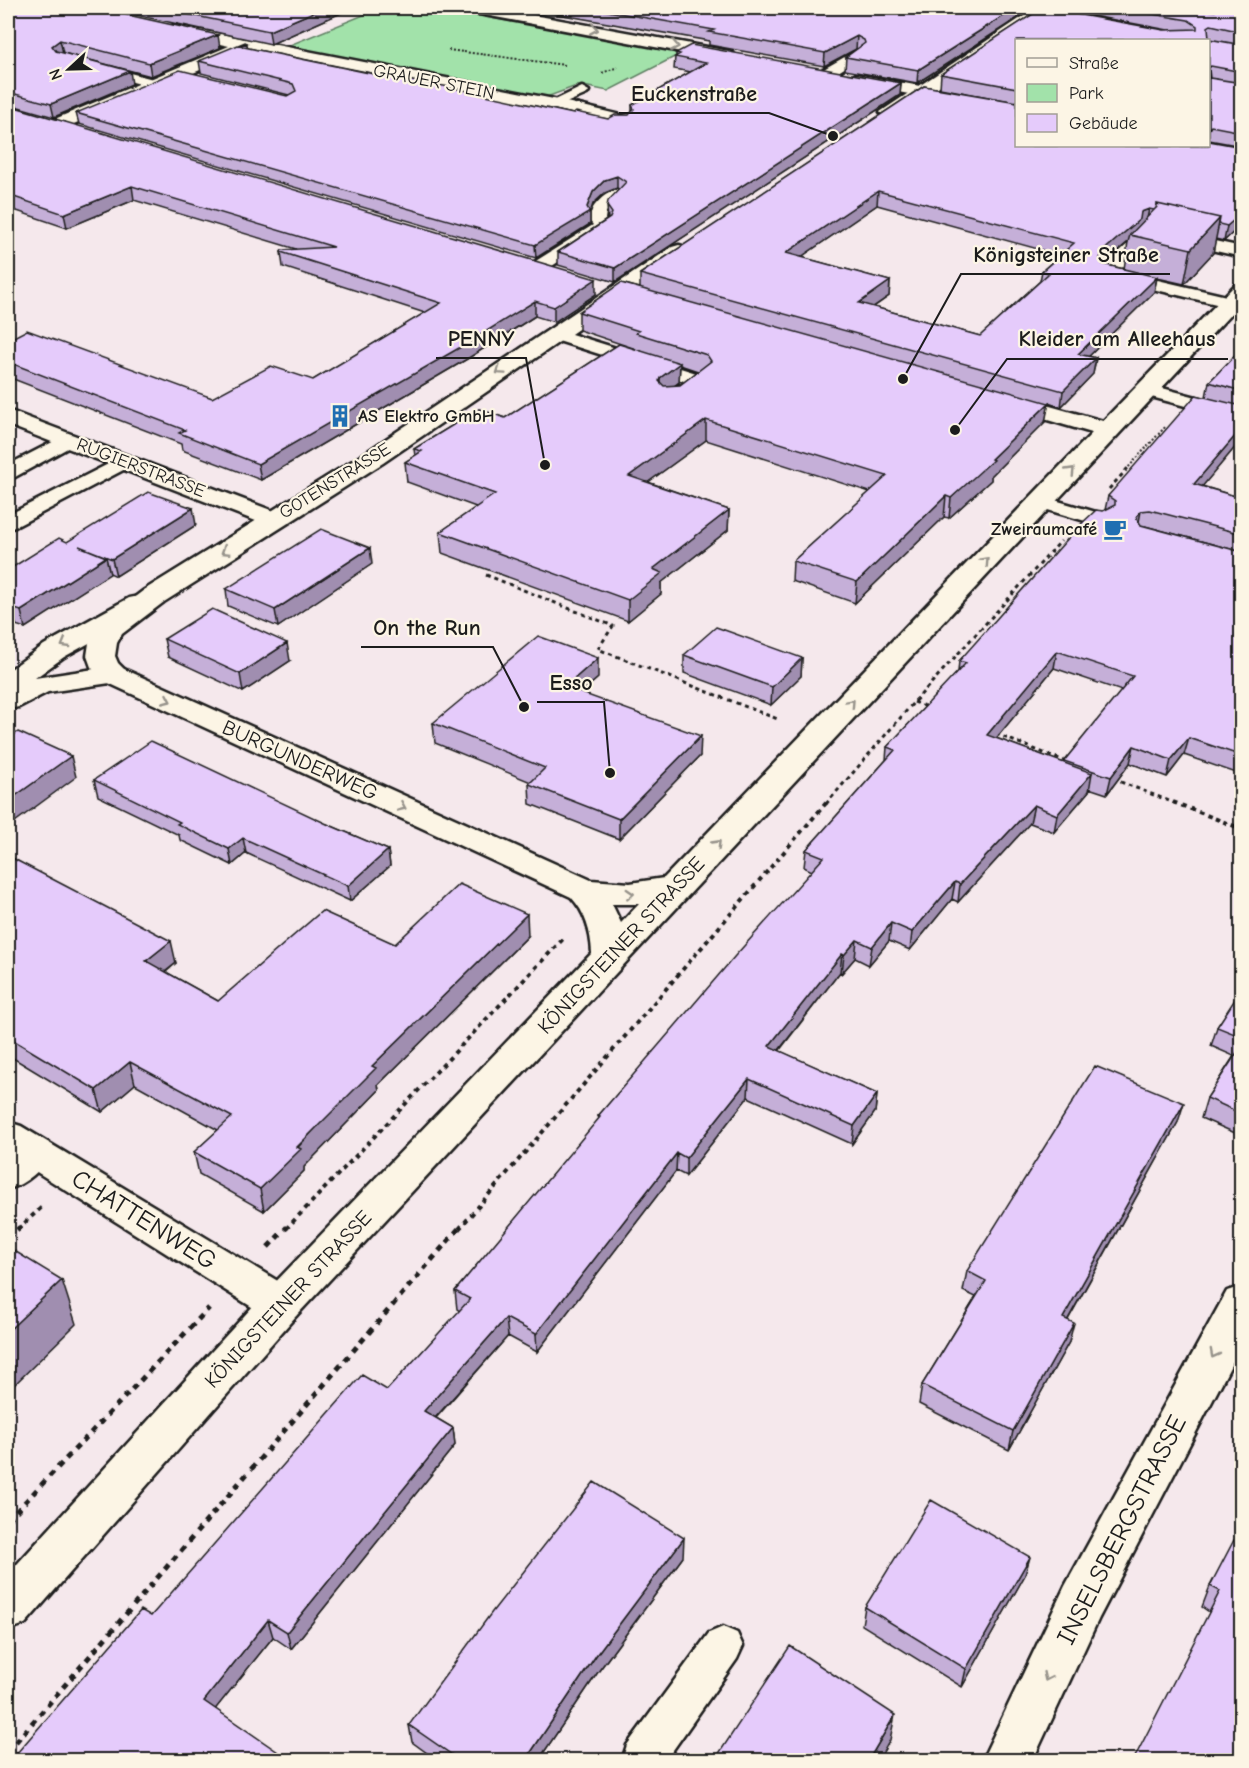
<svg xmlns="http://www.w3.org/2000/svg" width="1249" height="1768" viewBox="0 0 1249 1768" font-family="'Comic Neue',sans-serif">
	<rect width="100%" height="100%" fill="#f5e8ec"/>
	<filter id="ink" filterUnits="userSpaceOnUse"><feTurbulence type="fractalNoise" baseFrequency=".0167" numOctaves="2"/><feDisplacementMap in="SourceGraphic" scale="12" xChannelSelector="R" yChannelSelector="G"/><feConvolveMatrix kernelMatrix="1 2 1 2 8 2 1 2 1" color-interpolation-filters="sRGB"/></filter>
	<g filter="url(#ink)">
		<path fill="#a2e2aa" stroke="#5f7f63" stroke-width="1.5" d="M350,8h82l254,43 -78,40 -29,-6 -35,13 -259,-51 86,-35z"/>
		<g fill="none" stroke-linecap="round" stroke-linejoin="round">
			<g stroke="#1c1c1c" stroke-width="5">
				<path id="lane" d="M855,51l7,4 -2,3 -28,18h-10l-2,-3 2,-3z
					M95,64l62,16 2,3 -7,4 -62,-16 -2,-3z
					M582,87l7,4 -2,3 -33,14 -7,-4z
					M616,190l8,5 -18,17 -1,7 5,7 -2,3 -65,43h-12l-2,-4 2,-4 62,-39 -4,-5c1,-13 14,-26 27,-30z
					M1178,233l64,14v10l-70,-16 -2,-3z
					M1141,235l8,5 -30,31 116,27 3,4 -3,4 -6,1 -128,-30 -2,-4 2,-4 34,-32z
					M555,329l151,47 2,4 -26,20h-14l-2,-4 18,-15 -135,-43 -3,-4 3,-4z
					M1147,384l95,25v12l-102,-27 -2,-4 2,-4z
					M68,434l7,2 3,4 -3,4 -60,33 -7,2v-14z
					M124,456l7,2 3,4 -3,4 -116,61 -7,2v-14z
					M1041,496l65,19 4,4 -4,4 -7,2 -65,-19 -3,-4 3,-4z
					M36,1141l11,4 5,8c-9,16 -27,32 -44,36v-30l17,-14z
					M723,1627l14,6 6,13 -6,13 -71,101h-44l5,-15 82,-112z"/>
			</g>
			<g stroke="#1c1c1c" stroke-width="5">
				<path id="street" d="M466,8h30l233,43 8,5 -8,5 -255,-48z
					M174,25l380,74 75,18 3,4 -3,4 -6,1 -69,-17 -307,-59 -185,79h-12l-3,-4 3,-4 179,-75 -61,-13 -2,-3 2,-3z
					M856,74l160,30v10l-166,-31 -2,-4z
					M8,410l276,105 4,5 -4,5 -9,3 -9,-3 -258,-100z
					M139,596l10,2 4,6 -4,6 -85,47 -29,21 79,-12 10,3 4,6 -4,6 -76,11 -29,15 -11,2v-38l36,-26 85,-47z
					M8,1122l13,4 275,166 6,12 -6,12 -15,5 -15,-5 -258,-162z
					M1242,1286v58l-143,274 -66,142h-51l83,-174 162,-295z"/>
			</g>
			<g stroke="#1c1c1c" stroke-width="5">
				<path id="secondary" d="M1036,8h18l-159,108h-12l-3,-4z
					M679,245l7,2 3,4 -3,4 -303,208 -219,139 -42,32 -5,9 -2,13 3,7 6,6 467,211 39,3 34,-5 428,-445 -96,-28 -4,-5 4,-5 8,-2 99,28 132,-136 7,-2v19l-946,1014 -271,308 -17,6v-56l258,-282 326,-339c-1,-21 -6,-40 -21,-56l-467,-216 -13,-14 -4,-11 2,-13 12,-20 43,-33 221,-137 307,-206zM612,904h27l-18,19z"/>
			</g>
			<path stroke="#1c1c1c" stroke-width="2" stroke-dasharray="2 2" stroke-linecap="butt" d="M448,50l117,15
				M602,73l16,-6
				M1126,470l40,-44"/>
			<path stroke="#1c1c1c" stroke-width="3" stroke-dasharray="4 4" stroke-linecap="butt" d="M1109,489l19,-21
				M486,575l127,51 -15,23 182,71
				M914,702l16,6
				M996,734l71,28
				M1113,779l64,25
				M826,804l88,-102 147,-161"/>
			<path stroke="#1c1c1c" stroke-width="4" stroke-dasharray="4.5 4.5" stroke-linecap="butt" d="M1173,802l69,27
				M18,1229l25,-23
				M286,1229l278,-291
				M459,1229l368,-427"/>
			<path stroke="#1c1c1c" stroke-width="5" stroke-dasharray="6 6" stroke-linecap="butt" d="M8,1238l12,-11
				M268,1247l19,-20
				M8,1520l201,-212
				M8,1751l452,-524"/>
			<use href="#lane" fill="#fcf5e5" fill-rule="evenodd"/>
			<use href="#street" fill="#fcf5e5" fill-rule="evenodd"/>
			<use href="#secondary" fill="#fcf5e5" fill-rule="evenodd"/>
		</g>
		<path fill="#c5afd8" stroke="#1c1c1c" stroke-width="1.5" fill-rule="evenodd" d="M8,8h344l-81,36 -144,-31 -2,1 95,34 -69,28 -88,-23 69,31 -78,33 -46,-13z
			M523,8h510l-116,75 -72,-13 1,-13 11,-8h-1l-32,17 -115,-21v-4z
			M1042,8l122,22h4l-112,-21 -1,-1h157l-4,3h7l4,-3h23v138l-33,-6v-100h-192v106h192v-5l33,6v77l-18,17 -9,-2 -2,14 -29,31 -27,-6 -3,14 -65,64 7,2 -3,16 -32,33 -13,-4 -3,19 -54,54v4l-42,38 -5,-1 -89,86 -63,-22 1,-20 77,-69 -164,-52 -58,42 81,28 -1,20 -67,53v11l-33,27 -186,-68 -2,-21 36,-25 -69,-25 -2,-20 10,-6 -1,-7 65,-40 26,9 114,-74 17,5 -57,-19v-18l42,-29 19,5v-14l284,-188 91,16 -75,-14 1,-14zM877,205l183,50 -18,16 -2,10 -60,55 -106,-29 15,-11 1,-15 -89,-24zM1128,242l-4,27 -21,-5zM680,365l18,6 -18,14 -6,1 5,-4z
			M248,48l325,66 35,5 21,-4 3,-3v-7l59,-33 -17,-3 1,-12h1v-4l225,30 -1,12 -285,187 -57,-17v-13l50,-33 -1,-13 12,-17 -2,-1 -12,5 -12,11 -3,9v11l-54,34 -457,-134 -3,-11 211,-17 2,-1 -88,-22 -2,-12z
			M8,105l588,189 -42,28 -19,-6 -68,43 -206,121 -79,-30 -1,-6 -173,-67v-37l204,58 101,-18 112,-67 -142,-46 -2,-15 15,-3 -162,-49 -67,28 -59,-20z
			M1242,348v91l-40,47 40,12v54l-97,-26 97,26v223l-58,-20 -17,22 -37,-14 -23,31 -18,-6v3l-35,41 -24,-9 -72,79 -6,-3 -42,51 -21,-9 -20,24 -14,-7 -13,15 -2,-1 -61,79 98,43 -2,18 -23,32 -104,-47 -62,79 -10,-5 -139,181 -29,-16 -72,82 17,10 2,17 -164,204 -18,-12 -58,72 -205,52 141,-145 236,-226 73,-79 -3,-2 -2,-18 144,-172 -1,-3 214,-245 -8,-4 2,-17 80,-90 1,-13 71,-75 1,-11 144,-150 2,-1 3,-14 98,-99 3,-15zM1054,668l68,23 -58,70v2l-68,-25z
			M196,525l-80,51 -6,-3 -85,55 -9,-3 -8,5v-60l59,-28z
			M372,564l-94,63 -50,-21 -2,-17z
			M164,639l126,22 -47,31 -75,-35z
			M684,655l118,3 -1,18 -30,29 -87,-32z
			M598,678l-17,15 119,63 -81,83 -89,-35 -1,-20 2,-2 -96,-39 -2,-20z
			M94,780l233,44 61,26 2,16 -40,35 -104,-48 -14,12 -52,-25 -1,-5 -81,-39z
			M8,855l168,108 -10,9 52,29 177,-57 133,-8 -150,149 1,5 -75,77v4l-40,40 -65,-37 -5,-22 24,-22 -83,-46 -33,28 -94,-57z
			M1242,990v146l-41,-18 6,-20 27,-42 -23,-10 6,-19z
			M1178,1122l-110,198 1,22 -60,108 -90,-46 3,-19 54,-88 -13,-6 4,-20z
			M1242,1544v217l-33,-149 -7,-5 8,-21z
			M683,1557l-85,115 -60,89h-100l-26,-19 -3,-17z
			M1025,1575l-63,112 -100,-62 3,-18z"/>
		<path fill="#a08eb0" stroke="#1c1c1c" stroke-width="1.5" d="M116,8h10l1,5 -9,7z
			M323,8h29l-81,36 -2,-13z
			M1016,8h17l-116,75 1,-13z
			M1202,8h10l-12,9z
			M218,35l2,13 -69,28 -2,-13z
			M857,36l-1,13 -32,17 1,-13z
			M60,40l3,13 -8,5 -3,-12z
			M247,43l1,11 -9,-8z
			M130,71l2,13 -78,33 -3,-13z
			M901,83l-1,12 -285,187v-14z
			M617,176v12l-12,5 -12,11 -3,9v11l-54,34 -1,-13 52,-38 6,-15 12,-12z
			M132,186l2,14 -67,28 -3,-14z
			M878,191l-1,14 -92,63 1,-15z
			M1149,209l-3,15 -16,11 -2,7 -29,25 1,-8 2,-7 39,-40z
			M1242,213v11l-18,17 3,-15z
			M1220,218l-7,35 -29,31 7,-35z
			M1157,277l-3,15 -79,78 3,-16z
			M596,279v15l-42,28v-15z
			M890,281l-1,15 -32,22 2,-15z
			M535,301v15l-68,43 -206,121 -3,-16z
			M1096,358l-3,16 -32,33 2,-16z
			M680,363l-1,19 -19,15v-19z
			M1049,403l-4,19 -54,54v4l-42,38 2,-20z
			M706,420v20l-77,56v-20z
			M1242,428v11l-51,61 3,-16z
			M946,496l-2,21 -89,86 2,-21z
			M193,508l3,17 -80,51 -4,-17z
			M729,510l-1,20 -67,53v11l-33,27v-21l25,-31z
			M1141,511l-3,16 -2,-10z
			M370,548l2,16 -94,63 -3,-17z
			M106,557l4,17 -85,54 -4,-17z
			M12,608l4,17 -8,5v-19z
			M287,643l3,18 -47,31 -3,-18z
			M1057,651l-3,17 -69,84 2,-17z
			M598,658v20l-33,28v-19z
			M802,658l-1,18 -30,29 1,-18z
			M701,736l-1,20 -81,83v-20z
			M1189,738l-5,17 -17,22 4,-17z
			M1134,746l-4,17 -23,31 4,-17z
			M71,756l5,21 -68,50v-26z
			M1092,773l-3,18 -35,41 3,-17z
			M1034,805l-4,18 -72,79 2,-18z
			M243,838l3,15 -14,12 -3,-16z
			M388,850l2,16 -40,35 -2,-15z
			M955,882l-3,17 -42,51 2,-18z
			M527,914l1,22 -150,149 1,5 -75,77v4l-40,40 -4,-22 112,-123z
			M891,923l-2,18 -20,24 3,-18z
			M857,940l-2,18 -13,15 2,-18z
			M171,941l5,22 -25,20 -5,-22z
			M842,954l-2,18 -72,92 1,-18z
			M130,1062l5,22 -33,28 -6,-22z
			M749,1079l-1,18 -62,79v-18z
			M877,1094l-2,18 -23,32 2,-18z
			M1184,1103l-6,19 -120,215 5,-19z
			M677,1153l-1,18 -139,181 -1,-18z
			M62,1280l14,44 -68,67v-60z
			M506,1318l2,18 -82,92 -2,-17z
			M1074,1323l-5,19 -60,108 4,-19z
			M453,1428l2,17 -164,204 -4,-17z
			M684,1538l-1,19 -85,115 -60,89h-13l72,-107z
			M1030,1557l-5,18 -63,112 4,-18z
			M268,1620l5,17 -64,80 -5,-16z
			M895,1715l-5,25 -12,21h-10z"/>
		<path fill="#e5cbfb" stroke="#1c1c1c" stroke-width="1.5" fill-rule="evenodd" d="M8,8h108l3,5 99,22 -69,28 -89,-23 -8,6 4,5 74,20 -79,33 -43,-12z
			M157,8h166l-54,23z
			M591,8h425l-98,62 -72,-13 19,-14 -1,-3 -7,-4 -32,17 -116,-21 5,-2z
			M1042,8l122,22 33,-1v-3l-9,-6 -71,-12h86l1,2 11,1 4,-3h23v24l-31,-7 -3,2 1,12 33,6v27l-31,-6 -2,2v-28h-192v48l-76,-14z
			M245,42l2,1 -8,3 154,32 51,8 129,28 3,-2 32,7 7,-4h14l5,-6 -2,-4 74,-42 -31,-6 5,-3 -4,-1 15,-8 210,38 -286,185 -57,-16 52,-34 2,-5 -5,-7 1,-5 18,-19 -9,-6 -12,4 -12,12 -6,15 3,5 -55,33 -459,-132 104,-43 107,26 9,-5 -3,-7 -94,-23z
			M1209,69l1,9 32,5v49l-31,-6 -2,4z
			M924,86l93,16v44h192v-5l33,6v66l-15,13 -8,-2 1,-6 -63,-14 -1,4 -2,2 -5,-1 -8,3 -1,7 -38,33 -2,7 3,5 54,13 -79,77 18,4 -33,33 -423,-117zM878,191l196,52 -32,28 7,2 -69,63 -121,-33 31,-22 -104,-28z
			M8,105l588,174 -42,28 -19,-6 -69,43 -208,120 -79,-31 6,-3 -177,-68v-22l19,-10 185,68 59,-32 42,14 128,-77 -160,-51 1,-2 52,-3 -202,-61 -68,28 -56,-19z
			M1157,204l63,14 -29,31 -61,-14 27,-28z
			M621,283l428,120 -58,56 2,1 -42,38 -5,-2 -89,86 -64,-21 94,-85 -181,-56 -77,56 100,34 -76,59 9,4 -34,27 -188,-68 55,-38 -90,-32 17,-11 -8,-2 65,-40 26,9 114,-74 61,19 -20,15 -1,3 5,5 16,-1 31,-24 -4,-6 -71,-22 3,-2 -60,-19z
			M1242,348v43l-33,-9z
			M1196,395l46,11v22l-48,56 48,14v36l-92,-24 -9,1 -5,6 5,8 101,27v204l-53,-18 -18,22 -37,-14 -23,31 -47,-16 69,-85 -76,-25 -70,84 105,38 -35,42 -23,-10 -74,79 -5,-2 -43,50 -21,-9 -19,24 -15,-7 -13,15 -2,-1 -73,92 108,48 -23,32 -105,-47 -63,79 -9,-5 -141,181 -30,-16 -82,93 29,17 -166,204 -19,-12 -64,81 87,60h-281l131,-151 10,6 211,-241 25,15 83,-91 -15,-8 145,-174 -2,-1 137,-160 89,-99 -18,-7 89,-100 -8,-3 79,-84 -7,-2 120,-135 17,-16 7,1 12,-6v-4l-7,-5z
			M148,492l45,16 -81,51 -33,-13 27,11 -85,54 -9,-3 -4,3v-41l51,-32 8,4z
			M321,529l49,19 -95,62 -49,-21z
			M212,609l75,34 -47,31 -76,-35z
			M716,627l86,31 -30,29 -88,-32z
			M538,636l60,22 -33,29 136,49 -82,83 -90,-35 16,-16 -112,-45z
			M18,732l53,24 -63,45v-62z
			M151,741l176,83 61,26 -40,36 -105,-48 -14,11 -52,-25 3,-2 -86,-42z
			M8,855l4,3 159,83 -25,20 72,40 104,-90 73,33 64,-60 68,30 -155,152 4,2 -79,79 4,2 -41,40 -66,-37 38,-35 -102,-55 -34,28 -88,-53z
			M1241,990h1v47l-25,-10z
			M1242,1045v69l-35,-16z
			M1095,1066l89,37 -121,215 11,5 -61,108 -91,-46 64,-104 -19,-10z
			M8,1247l54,33 -54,51z
			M594,1482l90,56 -87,116 -72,107h-64l-52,-36 83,-113z
			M931,1500l99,57 -64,112 -101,-62z
			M1234,1540l8,4v217h-109l87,-170 -10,-5z
			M790,1646l105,69 -27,46h-154z"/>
		<defs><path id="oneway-chevron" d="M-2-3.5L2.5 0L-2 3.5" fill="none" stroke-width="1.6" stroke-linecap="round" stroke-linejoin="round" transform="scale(1.5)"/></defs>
		<g stroke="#97938b">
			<use href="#oneway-chevron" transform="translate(594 29) rotate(10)"/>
			<use href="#oneway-chevron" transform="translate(675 46) rotate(11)"/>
			<use href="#oneway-chevron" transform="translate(500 371) rotate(146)"/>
			<use href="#oneway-chevron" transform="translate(1071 471) rotate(-46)"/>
			<use href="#oneway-chevron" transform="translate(225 551) rotate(148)"/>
			<use href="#oneway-chevron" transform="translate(985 561) rotate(-47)"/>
			<use href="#oneway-chevron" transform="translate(65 644) rotate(150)"/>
			<use href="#oneway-chevron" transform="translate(167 700) rotate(24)"/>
			<use href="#oneway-chevron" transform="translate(851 703) rotate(-47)"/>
			<use href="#oneway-chevron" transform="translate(402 807) rotate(24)"/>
			<use href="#oneway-chevron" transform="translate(717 844) rotate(-46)"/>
			<use href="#oneway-chevron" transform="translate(630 894) rotate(-3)"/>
			<use href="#oneway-chevron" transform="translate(1214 1354) rotate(118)"/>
			<use href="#oneway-chevron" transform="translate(1047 1677) rotate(115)"/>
		</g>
	</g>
	<defs>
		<g id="building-bare" transform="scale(1.8)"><path d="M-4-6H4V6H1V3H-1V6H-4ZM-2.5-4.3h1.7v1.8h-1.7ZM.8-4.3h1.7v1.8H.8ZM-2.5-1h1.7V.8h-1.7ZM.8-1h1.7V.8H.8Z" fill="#1f6fb2" stroke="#fcf5e5" stroke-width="2.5" paint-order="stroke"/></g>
		<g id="cafe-bare" transform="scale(1.8)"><path d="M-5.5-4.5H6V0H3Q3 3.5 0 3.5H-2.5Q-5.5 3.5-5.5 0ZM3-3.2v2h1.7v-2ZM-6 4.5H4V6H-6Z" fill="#1f6fb2" stroke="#fcf5e5" stroke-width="2.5" paint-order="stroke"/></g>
	</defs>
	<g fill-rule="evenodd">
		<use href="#building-bare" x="340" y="416"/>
		<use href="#cafe-bare" x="1115" y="529"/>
	</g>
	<g text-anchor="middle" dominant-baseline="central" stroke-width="4.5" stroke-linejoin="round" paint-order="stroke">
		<g font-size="18" fill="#1c1c1c" stroke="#fcf5e5">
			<text transform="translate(434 82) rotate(11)">GRAUER STEIN</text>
			<text transform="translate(141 468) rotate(21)">RUGIERSTRASSE</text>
			<text transform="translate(335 481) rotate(-32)">GOTENSTRASSE</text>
		</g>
		<g font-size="18" font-weight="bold" fill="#1c1c1c" stroke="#fcf5e5" text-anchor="start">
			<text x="358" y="416">AS Elektro GmbH</text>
			<text x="1097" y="529" text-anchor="end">Zweiraumcafé</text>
		</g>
		<g font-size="21" fill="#1c1c1c" stroke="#fcf5e5">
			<text transform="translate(300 760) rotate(24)">BURGUNDERWEG</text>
			<text transform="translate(621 945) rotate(-47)">KÖNIGSTEINER STRASSE</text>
			<text transform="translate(288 1299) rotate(-47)">KÖNIGSTEINER STRASSE</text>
		</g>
		<g font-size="26" fill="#1c1c1c" stroke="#fcf5e5">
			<text transform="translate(144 1220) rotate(32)">CHATTENWEG</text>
			<text transform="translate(1122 1530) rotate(-63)">INSELSBERGSTRASSE</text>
		</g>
	</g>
	<path fill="none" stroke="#1c1c1c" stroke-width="2" d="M833 136L769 113H619M903 379L961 274H1170M545 465L526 358H436M955 430L1007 359H1228M524 707L493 647H361M610 773L604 702H537"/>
	<g fill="#1c1c1c" stroke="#fcf5e5" stroke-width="2">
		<circle cx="833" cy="136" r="6"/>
		<circle cx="903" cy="379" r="6"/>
		<circle cx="545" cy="465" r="6"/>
		<circle cx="955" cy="430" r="6"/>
		<circle cx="524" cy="707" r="6"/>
		<circle cx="610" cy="773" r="6"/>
	</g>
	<g font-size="22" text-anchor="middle" font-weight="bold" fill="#1c1c1c" stroke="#fcf5e5" stroke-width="4.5" stroke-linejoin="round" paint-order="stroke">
		<text x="694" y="101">Euckenstraße</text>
		<text x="1066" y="262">Königsteiner Straße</text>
		<text x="481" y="346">PENNY</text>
		<text x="1117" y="346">Kleider am Alleehaus</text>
		<text x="427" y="635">On the Run</text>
		<text x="571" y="690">Esso</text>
	</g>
	<rect width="1249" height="1768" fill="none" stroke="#fcf5e5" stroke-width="30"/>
	<rect x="15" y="15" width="1219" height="1738" fill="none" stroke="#1c1c1c" stroke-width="2" filter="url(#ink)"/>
	<rect x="1015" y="39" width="195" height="108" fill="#fcf5e5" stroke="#a29e95" stroke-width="1.5"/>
	<rect x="1027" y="58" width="30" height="9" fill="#fcf5e5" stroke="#a29e95" stroke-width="1.5"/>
	<text x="1069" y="69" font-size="18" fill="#1c1c1c">Straße</text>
	<rect x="1027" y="84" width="30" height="18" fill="#a2e2aa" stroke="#a29e95" stroke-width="1.5"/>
	<text x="1069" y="99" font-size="18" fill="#1c1c1c">Park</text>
	<rect x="1027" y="114" width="30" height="18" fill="#e5cbfb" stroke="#a29e95" stroke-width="1.5"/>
	<text x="1069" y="129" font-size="18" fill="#1c1c1c">Gebäude</text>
	<g transform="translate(69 69) rotate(248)" stroke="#fcf5e5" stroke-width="4.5" paint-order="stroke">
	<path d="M0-4.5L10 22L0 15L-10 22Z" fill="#1c1c1c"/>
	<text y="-9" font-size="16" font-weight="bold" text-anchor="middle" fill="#1c1c1c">N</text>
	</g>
</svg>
